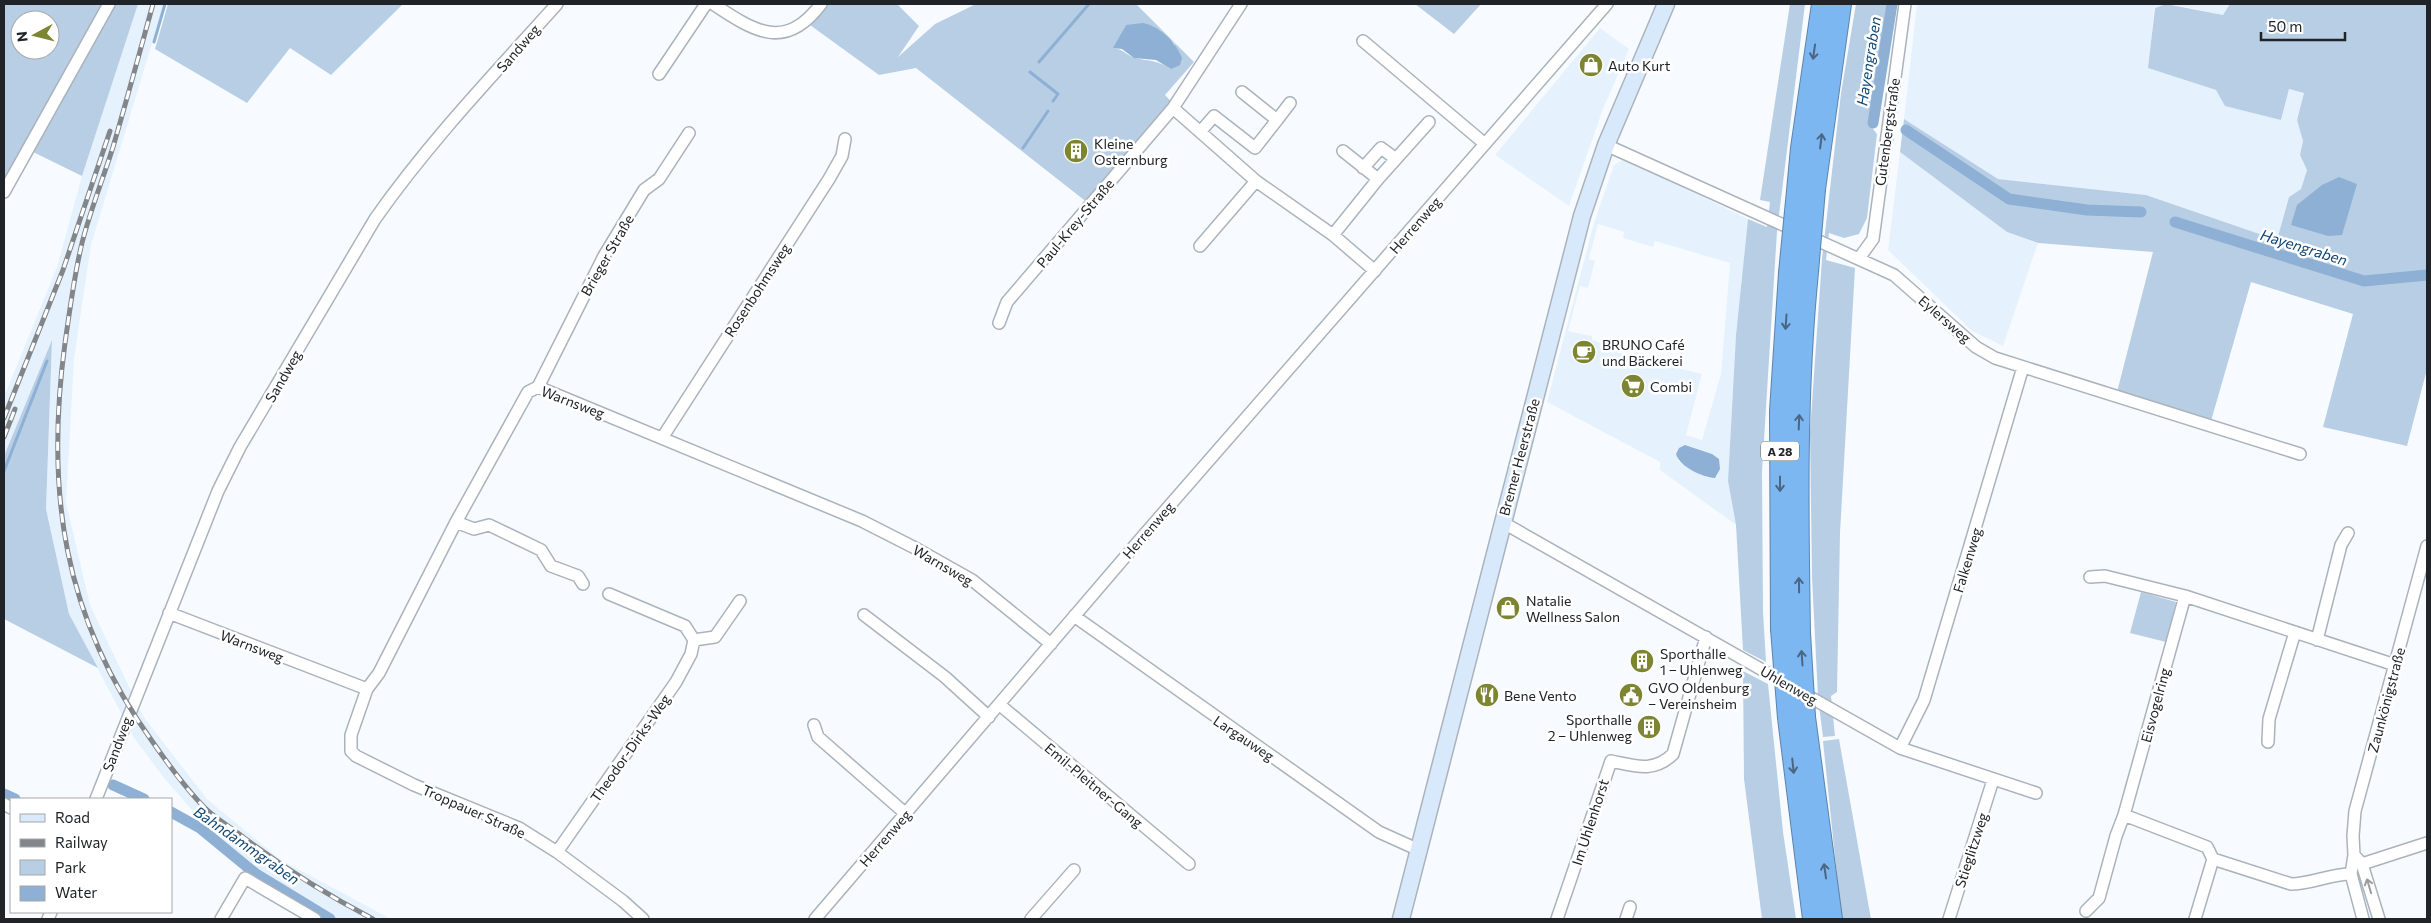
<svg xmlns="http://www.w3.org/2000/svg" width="2431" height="923" viewBox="0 0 2431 923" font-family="Commissioner,sans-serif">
	<rect width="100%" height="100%" fill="#f7fbff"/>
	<path fill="#e5f2fe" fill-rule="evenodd" d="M138,4h26l-73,241 -17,114 -8,143 24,103 53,111 64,83 74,61 110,59h-57l-49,-26 -48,-39 -45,-44 -28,-32 -30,-40 -65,-124 -23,-105 6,-168 -48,115v-59l53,-130 25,-91z
		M1917,4h249l-12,4 -5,60 67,22 65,30 8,-31 15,4 -7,27 6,21 -3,14 7,15 -6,19 -12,8 -12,43 -131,-45 -148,-16 -94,-60z
		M2171,4h60l-8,11z
		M1600,28l29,21 -26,60 -34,97 -74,-51z
		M1900,152l107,80 31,11 -35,103 -31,-15 -84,-81z
		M1622,160l9,2 117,57 -12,116 -8,146 8,44 -76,-55v-8l-113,-60 47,-179 20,-58zM1598,224l26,8 -1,6 30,9 2,-6 75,22 -9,111 -19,66 -16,-5 16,-61 -102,-26 1,-5 -9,-3v-4l-24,-5 12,-45 8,2 7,-27 -6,-2zM1685,445l27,9 -5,23 -29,-16z"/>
	<path fill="#b8cee5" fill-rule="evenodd" d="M4,4h99l-99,177zM20,20h30v30h-30z
		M116,4h22l-56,172 -51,-25z
		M168,4h235l-72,71 -41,-27 -43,55 -92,-54z
		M826,4h71l22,22 -21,31 37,-33 41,-20h160l58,58 -29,33 14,15 -86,97 -177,-139 -37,7 -69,-50zM1126,25l34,5 15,14 -4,25c-17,-10 -19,-7 -35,-11 -9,-2 -13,-9 -22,-10z
		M1415,4h66l-27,30z
		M1790,4h15l-28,227 -15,241 1,140 3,50 -23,-12 -7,-125 -8,-44 8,-146 12,-116 19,8 3,-25 -10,-2z
		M1856,4h33l-20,120 8,10 -10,84 -8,16 -15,4 -15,-5 -3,27 29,8 -15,265 -3,159 -6,4 4,40 -12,1 -5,-40 -6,-120 -2,-145 12,-173 19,-166z
		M2166,4l57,11 7,-11h197v365l-20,77 -84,-19 30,-113 -102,-32 -40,139 -94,-29 36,-140 -115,-9 -31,-11 -107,-80 4,-33 94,60 148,16 131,45 12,-43 12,-8 6,-19 -7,-15 3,-14 -6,-21 7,-27 -15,-4 -8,31 -56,-14 -9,-16 -68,-22 7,-60z
		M52,340l-6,169 23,105 29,54 -94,-49v-163z
		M2141,592l35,10 -10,40 -36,-9z
		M1743,671l25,13 15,148 13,87h-34l-18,-140z
		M1839,739l32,180h-29l-1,-4 -18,-174z"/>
	<path fill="#8db0d4" d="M1143,23c18,4 32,18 39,35l-2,7 -9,4 -15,-9 -22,-2 -12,-9 -9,-1 13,-23z
		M2339,177l18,7 -15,51 -14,1 -37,-11 6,-20 25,-20z
		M1685,445l27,9 7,5 1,10 -5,9c-13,-1 -35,-11 -39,-24l3,-6z"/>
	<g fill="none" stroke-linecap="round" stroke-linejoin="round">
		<path stroke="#8db0d4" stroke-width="3" d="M154,42l11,-38
			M1039,62l50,-58
			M1030,72l28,22 -5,7
			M1023,148l25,-37
			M4,471l43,-110"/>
		<path stroke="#8db0d4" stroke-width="11" d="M1873,123l19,-119
			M1906,130l103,69 78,11 54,2
			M2175,222l189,59 63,-6
			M113,785l31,14
			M4,794l11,5
			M171,812l29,16 56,46 74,45"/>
		<g stroke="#aab3bc" stroke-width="14">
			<path id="street" d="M713,4c41,27 72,48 108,0
				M1363,41l122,103
				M659,74l47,-70
				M1242,92l35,28 13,-17
				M1173,108l68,-104
				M1200,132l14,-16 41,32 22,-28
				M1606,145l288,130 82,72 19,11 305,96
				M1343,151l35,28
				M1363,168l18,-20 15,11
				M4,192l105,-188
				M1333,235l45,-56 51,-57
				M1200,246l56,-65
				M1860,257l13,-18 32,-235
				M999,323l8,-21 166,-194 83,73 77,54 42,36
				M538,387l66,-131 40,-66 15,-11 30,-46
				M662,438l167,-259 13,-23 3,-17
				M456,522l18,7 15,-4 52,25 10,16 27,10 5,8
				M1502,522l285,162
				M2090,577l15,-1 80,20
				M609,594l76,32 9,14 21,-3 25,-36
				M169,613l198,76 12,-16 77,-151 72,-130 10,-5 324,134 55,28 55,31 79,64
				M864,615l81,62 44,40
				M1074,616l305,216 40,18
				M2317,640l24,-95 7,-12
				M367,689l-16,46v16l5,5 58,29 105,43 38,24 66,49 20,18
				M1801,692l99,56 136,45
				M1000,705l189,159
				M814,725l4,12 88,77
				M2268,742l1,-23 26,-87
				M1900,748l24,-48 99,-333
				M96,799l122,-308 22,-44 135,-228c54,-77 119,-145 182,-215
				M4,804l7,4
				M557,852l119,-170 15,-28 3,-14
				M2354,855l8,9 17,55
				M2362,864l65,-21
				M2351,874c-21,0 -40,10 -60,10l-78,-25 -6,-12 -83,-32 61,-219 210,69
				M2086,911l13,-13 17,-62 8,-21
				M48,919l3,-7
				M221,919l24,-41 70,41
				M815,919l328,-383 464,-532
				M1031,919l43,-49
				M1557,919l54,-158c24,5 43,12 62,-7l33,-117
				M1626,919l4,-12
				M1949,919l44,-139
				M2195,919l18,-60
				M2363,919l-12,-45 3,-19 -1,-19 2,-25 72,-265"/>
		</g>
		<g stroke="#aab3bc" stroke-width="19">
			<path id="secondary" d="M1401,919l181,-703 24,-71 60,-141"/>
		</g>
		<g stroke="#5c83aa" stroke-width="22">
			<path id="highway" d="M1815,189l26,-185
				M1797,191l4,-43 21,-144
				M1781,629l-1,-218 9,-138
				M1800,633c-2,-120 -4,-240 8,-361
				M1805,717l27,202
				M1788,718l25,201"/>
		</g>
		<use href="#street" stroke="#fff" stroke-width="11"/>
		<use href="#secondary" stroke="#d8e9fb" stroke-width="16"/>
		<use href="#highway" stroke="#7db7f1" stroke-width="20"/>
		<g stroke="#828589" stroke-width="5">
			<path id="rail" d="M153,4c-13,47 -26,95 -40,143 -10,32 -23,64 -31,96 -8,33 -12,66 -17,100 -20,148 -2,274 87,398 16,23 33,47 53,67 11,11 26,19 38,29 41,31 84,58 130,82
				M4,418l59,-148 47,-139
				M4,437l11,-28"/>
		</g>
		<use href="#rail" stroke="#fff" stroke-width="3" stroke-dasharray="9" stroke-linecap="butt"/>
		<g stroke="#5c83aa" stroke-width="22" stroke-linecap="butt">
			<path id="highway-bridge" d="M1808,272l7,-83
				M1789,273l8,-82
				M1781,629l7,89
				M1800,633l5,84"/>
		</g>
		<use href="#highway-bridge" stroke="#7db7f1" stroke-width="20"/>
	</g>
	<defs><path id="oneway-shaft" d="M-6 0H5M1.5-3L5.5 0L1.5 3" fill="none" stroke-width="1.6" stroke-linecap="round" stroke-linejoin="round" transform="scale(1.25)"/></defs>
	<g stroke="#4a6682">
		<use href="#oneway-shaft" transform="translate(1814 52) rotate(98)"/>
		<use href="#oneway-shaft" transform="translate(1821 141) rotate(-83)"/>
		<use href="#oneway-shaft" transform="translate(1786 322) rotate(94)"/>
		<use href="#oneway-shaft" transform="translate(1799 422) rotate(-88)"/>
		<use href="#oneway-shaft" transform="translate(1780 484) rotate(90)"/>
		<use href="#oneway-shaft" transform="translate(1799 585) rotate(-91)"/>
		<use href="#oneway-shaft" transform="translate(1802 658) rotate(-94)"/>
		<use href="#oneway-shaft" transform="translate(1793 766) rotate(84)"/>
		<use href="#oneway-shaft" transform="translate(1825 871) rotate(-98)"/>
	</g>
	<use stroke="#9b9c9e" href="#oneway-shaft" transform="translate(2369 886) rotate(-107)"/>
	<defs>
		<g id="shop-disc" transform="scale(1.25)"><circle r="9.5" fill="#7d8530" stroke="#fff"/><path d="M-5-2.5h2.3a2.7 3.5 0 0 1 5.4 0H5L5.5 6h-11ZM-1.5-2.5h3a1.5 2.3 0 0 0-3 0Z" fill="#fff"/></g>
		<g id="building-disc" transform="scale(1.25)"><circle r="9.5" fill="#7d8530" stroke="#fff"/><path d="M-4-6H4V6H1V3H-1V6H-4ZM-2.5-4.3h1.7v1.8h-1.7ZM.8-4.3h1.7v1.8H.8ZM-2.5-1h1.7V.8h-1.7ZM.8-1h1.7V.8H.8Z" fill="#fff"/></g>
		<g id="cafe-disc" transform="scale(1.25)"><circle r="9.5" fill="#7d8530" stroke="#fff"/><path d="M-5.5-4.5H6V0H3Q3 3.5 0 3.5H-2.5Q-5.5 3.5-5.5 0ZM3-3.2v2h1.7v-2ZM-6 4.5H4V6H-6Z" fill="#fff"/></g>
		<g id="supermarket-disc" transform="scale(1.25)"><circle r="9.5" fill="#7d8530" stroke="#fff"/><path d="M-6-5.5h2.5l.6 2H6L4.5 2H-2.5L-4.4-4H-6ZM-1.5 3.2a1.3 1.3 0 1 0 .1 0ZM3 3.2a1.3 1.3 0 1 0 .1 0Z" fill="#fff"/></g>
		<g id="restaurant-disc" transform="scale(1.25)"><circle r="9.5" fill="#7d8530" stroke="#fff"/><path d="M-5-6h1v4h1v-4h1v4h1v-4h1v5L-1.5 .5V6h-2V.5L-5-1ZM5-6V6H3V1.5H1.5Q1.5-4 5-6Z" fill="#fff"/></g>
		<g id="civic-disc" transform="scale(1.25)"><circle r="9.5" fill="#7d8530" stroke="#fff"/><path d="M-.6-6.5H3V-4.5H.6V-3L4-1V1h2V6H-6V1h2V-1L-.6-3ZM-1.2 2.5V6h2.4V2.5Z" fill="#fff"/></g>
	</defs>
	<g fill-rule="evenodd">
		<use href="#shop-disc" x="1591" y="65"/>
		<use href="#building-disc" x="1076" y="151"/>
		<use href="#cafe-disc" x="1584" y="352"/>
		<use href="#supermarket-disc" x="1633" y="386"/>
		<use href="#shop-disc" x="1508" y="608"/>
		<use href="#building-disc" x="1642" y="661"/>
		<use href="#restaurant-disc" x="1487" y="695"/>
		<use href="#civic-disc" x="1631" y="695"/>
		<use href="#building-disc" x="1649" y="727"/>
	</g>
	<g text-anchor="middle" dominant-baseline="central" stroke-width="5" stroke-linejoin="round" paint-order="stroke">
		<rect fill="#fff" stroke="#636568" stroke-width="1" x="1761" y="441.5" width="38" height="19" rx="4"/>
		<g font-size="12" font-weight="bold" fill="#202327">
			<text x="1780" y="451">A 28</text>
		</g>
		<g font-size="14" fill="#202327" stroke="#fff">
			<text transform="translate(518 48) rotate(-49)">Sandweg</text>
			<text transform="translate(1887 132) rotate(-82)">Gutenbergstraße</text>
			<text transform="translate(1075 223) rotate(-50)">Paul-Krey-Straße</text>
			<text transform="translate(1415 225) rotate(-49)">Herrenweg</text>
			<text transform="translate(607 255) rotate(-60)">Brieger Straße</text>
			<text transform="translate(757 290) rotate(-57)">Rosenbohmsweg</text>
			<text transform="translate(1945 319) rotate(41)">Eylersweg</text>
			<text transform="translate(283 376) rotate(-60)">Sandweg</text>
			<text transform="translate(573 402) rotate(21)">Warnsweg</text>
			<text transform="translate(1519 457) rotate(-75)">Bremer Heerstraße</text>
			<text transform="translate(1148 530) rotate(-49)">Herrenweg</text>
			<text transform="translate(1967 560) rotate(-73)">Falkenweg</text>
			<text transform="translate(943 565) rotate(30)">Warnsweg</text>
			<text transform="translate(252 646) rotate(21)">Warnsweg</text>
			<text transform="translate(1789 685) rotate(30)">Uhlenweg</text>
			<text transform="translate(2386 700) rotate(-75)">Zaunkönigstraße</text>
			<text transform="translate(2155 705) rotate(-75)">Eisvogelring</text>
			<text transform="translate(1244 738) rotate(34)">Largauweg</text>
			<text transform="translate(117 744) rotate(-69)">Sandweg</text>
			<text transform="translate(630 748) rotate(-55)">Theodor-Dirks-Weg</text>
			<text transform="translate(1094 785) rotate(40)">Emil-Pleitner-Gang</text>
			<text transform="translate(474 811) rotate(24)">Troppauer Straße</text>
			<text transform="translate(1590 822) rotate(-72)">Im Uhlenhorst</text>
			<text transform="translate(885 838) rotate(-49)">Herrenweg</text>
			<text transform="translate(1971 850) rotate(-72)">Stieglitzweg</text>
		</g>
		<g font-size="14" fill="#202327" stroke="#fff" text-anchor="start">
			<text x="1608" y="65">Auto Kurt</text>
			<text x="1094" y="143">Kleine<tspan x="1094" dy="16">Osternburg</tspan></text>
			<text x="1602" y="344">BRUNO Café<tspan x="1602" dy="16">und Bäckerei</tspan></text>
			<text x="1650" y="386">Combi</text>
			<text x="1526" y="600">Natalie<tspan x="1526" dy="16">Wellness Salon</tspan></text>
			<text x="1660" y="653">Sporthalle<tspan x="1660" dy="16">1 – Uhlenweg</tspan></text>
			<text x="1648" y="687">GVO Oldenburg<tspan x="1648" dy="16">– Vereinsheim</tspan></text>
			<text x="1504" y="695">Bene Vento</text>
			<text x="1632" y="719" text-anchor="end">Sporthalle<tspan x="1632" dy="16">2 – Uhlenweg</tspan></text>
		</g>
		<g font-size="15" font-style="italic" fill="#104673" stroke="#fff">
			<text transform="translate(1868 61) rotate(-81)">Hayengraben</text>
			<text transform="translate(2304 247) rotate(17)">Hayengraben</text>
			<text transform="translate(247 845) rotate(35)">Bahndammgraben</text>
		</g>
	</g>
	<rect width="2431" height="923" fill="none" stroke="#202327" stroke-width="10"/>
	<rect x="10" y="798" width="162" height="115" fill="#ffffff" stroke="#a6a7a9"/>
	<rect x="20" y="814" width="25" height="8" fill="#d8e9fb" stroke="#a6a7a9"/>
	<text x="55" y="823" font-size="15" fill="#202327">Road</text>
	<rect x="20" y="839" width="25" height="8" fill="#828589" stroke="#a6a7a9"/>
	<text x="55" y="848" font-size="15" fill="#202327">Railway</text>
	<rect x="20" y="860" width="25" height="15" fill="#b8cee5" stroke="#a6a7a9"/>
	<text x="55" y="873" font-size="15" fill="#202327">Park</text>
	<rect x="20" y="886" width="25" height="15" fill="#8db0d4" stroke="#a6a7a9"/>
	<text x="55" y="898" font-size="15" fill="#202327">Water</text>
	<g transform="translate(35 35) rotate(263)"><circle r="24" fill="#ffffff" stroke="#a6a7a9"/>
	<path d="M0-4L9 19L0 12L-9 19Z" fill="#7d8530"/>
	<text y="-8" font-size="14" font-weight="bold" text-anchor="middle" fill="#202327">N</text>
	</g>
	<path d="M2261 32v8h84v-8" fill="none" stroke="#202327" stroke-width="2.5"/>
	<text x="2268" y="32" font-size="15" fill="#202327" stroke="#ffffff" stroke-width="4" paint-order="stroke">50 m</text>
</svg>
